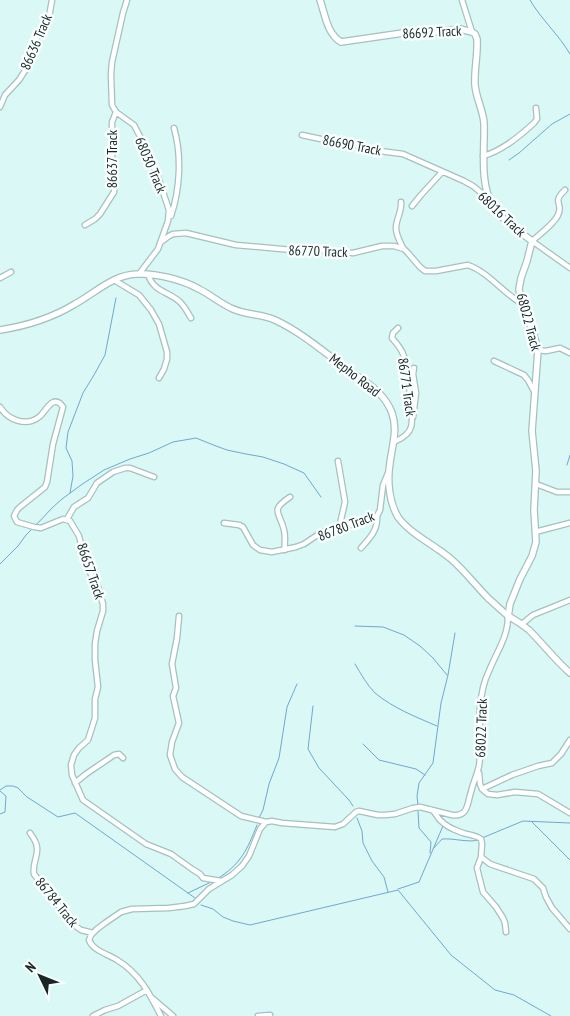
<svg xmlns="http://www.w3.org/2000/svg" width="570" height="1016" viewBox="0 0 570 1016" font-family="'PT Sans Narrow',sans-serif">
	<rect width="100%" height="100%" fill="#d9f8f6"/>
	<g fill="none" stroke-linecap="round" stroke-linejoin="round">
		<path stroke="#71a8d0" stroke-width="1" d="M530,0c11,19 29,35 40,54
			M509,160l10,-7 33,-29 18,-10
			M567,465l3,-10
			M70,493l3,-17 -1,-15 -6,-13 2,-16 15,-39 11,-18 11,-20 11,-57
			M36,525l16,-17 10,-9 19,-14 23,-15 26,-11 19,-6 24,-11 23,-4 20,8 11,4 19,4 17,3 21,7 20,9 17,24
			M0,564l18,-18 8,-11 7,-7
			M355,626l28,1 21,8 16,11 13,12 14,17
			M355,664c6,10 12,21 20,29 18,15 41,24 62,33
			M313,706l-5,43 11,19 30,32 4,6
			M363,744l16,16 37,9 9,6
			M0,790l6,-4h7l5,2 9,9 31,20 17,-4 120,85
			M418,805l-1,-9 2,-13 14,-20 8,-60 7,-28 7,-42
			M418,811l1,17 12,14 -1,11
			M0,814l5,-2 1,-16 -6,-5
			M454,817c7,2 14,-4 15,-11
			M259,818l4,-8 6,-26 10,-26 8,-51 10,-23
			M357,818l5,13 1,12 9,18 12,16 4,15
			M532,822l38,38
			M482,838l41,-17 47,2
			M433,849l9,-10c12,-1 27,4 36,1
			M217,879c24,-15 30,-29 40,-54
			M398,889l21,-7 24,-56
			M188,893l23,-11
			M201,905l12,4 10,8 10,4 17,4 148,-35 53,65 44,35 19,5 37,21"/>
		<g stroke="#a4c1c0" stroke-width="7">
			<path id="minor" d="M127,0l-4,13 -11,49 -1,12 1,31 4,7 18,13 12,23 11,26 12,36 -1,11 -10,28 -19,25
				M462,0l10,32
				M0,107l5,-12 14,-15 7,-11 9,-28 14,-24 3,-17
				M302,135l42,9h9l19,6 31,4 61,27 9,5 16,13
				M483,156c17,-4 38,-21 51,-33l3,-4 -1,-11
				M565,190c-14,13 -1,13 -7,25 -4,9 -18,19 -26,26l38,27
				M401,202c1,10 -5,17 -5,26 0,7 4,14 7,20
				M412,206l9,-11 21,-23
				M171,216c9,-27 11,-60 3,-88
				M85,225l10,-6 5,-5 14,-22v-12l-2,-21v-37l4,-10
				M161,242l8,-6 4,-2 13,-1 50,12 56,5h26l35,3 29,-7h12l10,3 4,4 12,14 5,4h11l32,-6c20,7 34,27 53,38
				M148,274c5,18 20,17 32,28 5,5 8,11 11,16
				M0,278l11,-6
				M114,280l25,15 12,15 8,14 8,28v7l-3,10 -5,9
				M538,350l8,1 14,-3 10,5
				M494,361l30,14 4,5 7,13
				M0,407c8,13 26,20 39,10 6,-4 14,-25 24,-10l-10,37 -6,38 -2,5 -25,20 -3,3 -3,6 3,6 17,5 7,1 22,-9 7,2 9,15 8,31 11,20 5,17v7l-6,20 -2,13v16l3,27 -3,12v19l-7,22 -9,8 -5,7 -3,10 1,10 11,25 63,44 25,10 21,15 8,5 3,4 18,3
				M413,417l3,-24 -3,-19 1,-6
				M394,442c7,-3 15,-7 17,-15 3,-7 -4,-65 -8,-73 -2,-6 -7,-11 -11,-16l1,-5 5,-5
				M338,461l7,41 -6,26
				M536,484l21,8h13
				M67,519l7,-12 14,-9 9,-15 16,-11 12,-4h5l24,9
				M224,523l15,2 4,2 10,18 7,5 12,2 24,-5 8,-3 18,-12 46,-12 9,-4 3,-6 3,-25 5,-12
				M535,532l35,-9
				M361,548c9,-10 17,-18 16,-32
				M285,550c-1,-7 1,-13 -1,-20 -4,-18 -15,-19 6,-33
				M179,616l-2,22 -5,26 4,24 -3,8 6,27 -7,19 -2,13 5,14 7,8 59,39 25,6
				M522,624l11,-9 37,-15
				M479,773l1,11 2,5 6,5 9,1 18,-3 23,2 32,19
				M75,783l11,-9 28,-19 5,-1 4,4
				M482,789l30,-14 26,-9 14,-3 9,-9 9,-14
				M432,810c4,3 5,7 8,10 5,5 12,9 18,11 7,4 16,3 23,8l1,5 -1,13 9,7 44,15 9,9 3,9 6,11 18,21
				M30,833c3,4 7,10 7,15 1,9 -5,16 -3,26l40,51 7,5 12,3
				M481,857l-4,11 6,24 13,15 7,11 2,5 1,9
				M152,998l21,18
				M93,1016l12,-6 13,-4 29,-16
				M161,1016c-11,-22 -22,-43 -44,-56 -9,-6 -24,-9 -28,-20l2,-5 6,-6 8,-6 16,-11 11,-3 37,-1 16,-2 9,-2 15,-15 23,-14 10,-9 7,-10 11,-27 6,-7 6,-1 10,2 53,4 8,-3 13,-12 3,-1 19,4h7l10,-1 18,-6 7,-1 32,8c17,2 15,-12 19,-23 2,-9 6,-17 8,-26 3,-19 0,-39 1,-58 1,-13 3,-25 9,-37 7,-18 19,-34 19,-54
				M258,1016l12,-1"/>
		</g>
		<g stroke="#a4c1c0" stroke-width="8">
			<path id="tertiary" d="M320,0c5,14 7,34 21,42l69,-10h26l24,-3 12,3 3,2 2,5c1,16 -3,31 -2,46 1,13 8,25 9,38 1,25 -5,60 9,83 9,14 26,25 39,35l-5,20 -6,17 -2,11 2,14 12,29 5,18 -6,81 4,40 -2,39 2,32 -4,14 -12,23 -10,25 -2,13
				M0,330c26,-4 52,-12 75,-26 20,-11 39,-30 63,-30 18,-1 45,6 61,15 12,6 22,15 34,20 13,6 29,5 42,11 26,12 49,32 72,49 11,8 23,14 32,24 5,5 10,12 13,20 6,17 0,33 -2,50 -3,17 -1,39 8,54 12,17 37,28 53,42 14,12 25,27 38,40 4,3 18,17 21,18 7,4 13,8 19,13 14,14 26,30 41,43"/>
		</g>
		<use href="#minor" stroke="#fff" stroke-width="4.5"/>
		<use href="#tertiary" stroke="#fff" stroke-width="5.5"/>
	</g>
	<g text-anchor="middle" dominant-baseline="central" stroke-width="5" stroke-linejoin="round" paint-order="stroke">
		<g font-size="14" fill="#1a2625" stroke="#f9ffff">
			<text transform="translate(432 32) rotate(-3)">86692 Track</text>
			<text transform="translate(36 42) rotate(-67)">86636 Track</text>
			<text transform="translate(352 145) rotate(11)">86690 Track</text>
			<text transform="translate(112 159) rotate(-90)">86637 Track</text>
			<text transform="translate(151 165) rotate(67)">68030 Track</text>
			<text transform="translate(502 214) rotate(43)">68016 Track</text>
			<text transform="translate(318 251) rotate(2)">86770 Track</text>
			<text transform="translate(529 322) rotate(75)">68022 Track</text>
			<text transform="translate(355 375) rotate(38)">Mepho Road</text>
			<text transform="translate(407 387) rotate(82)">86771 Track</text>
			<text transform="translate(346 526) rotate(-21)">86780 Track</text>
			<text transform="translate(91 571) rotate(71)">86657 Track</text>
			<text transform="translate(481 728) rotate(-88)">68022 Track</text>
			<text transform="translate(57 902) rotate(51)">86784 Track</text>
		</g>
	</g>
	<g transform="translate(40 976) rotate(313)" stroke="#f9ffff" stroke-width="4" paint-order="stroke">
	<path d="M0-4L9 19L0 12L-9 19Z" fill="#1a2625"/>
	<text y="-8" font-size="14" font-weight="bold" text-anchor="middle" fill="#1a2625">N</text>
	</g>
</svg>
